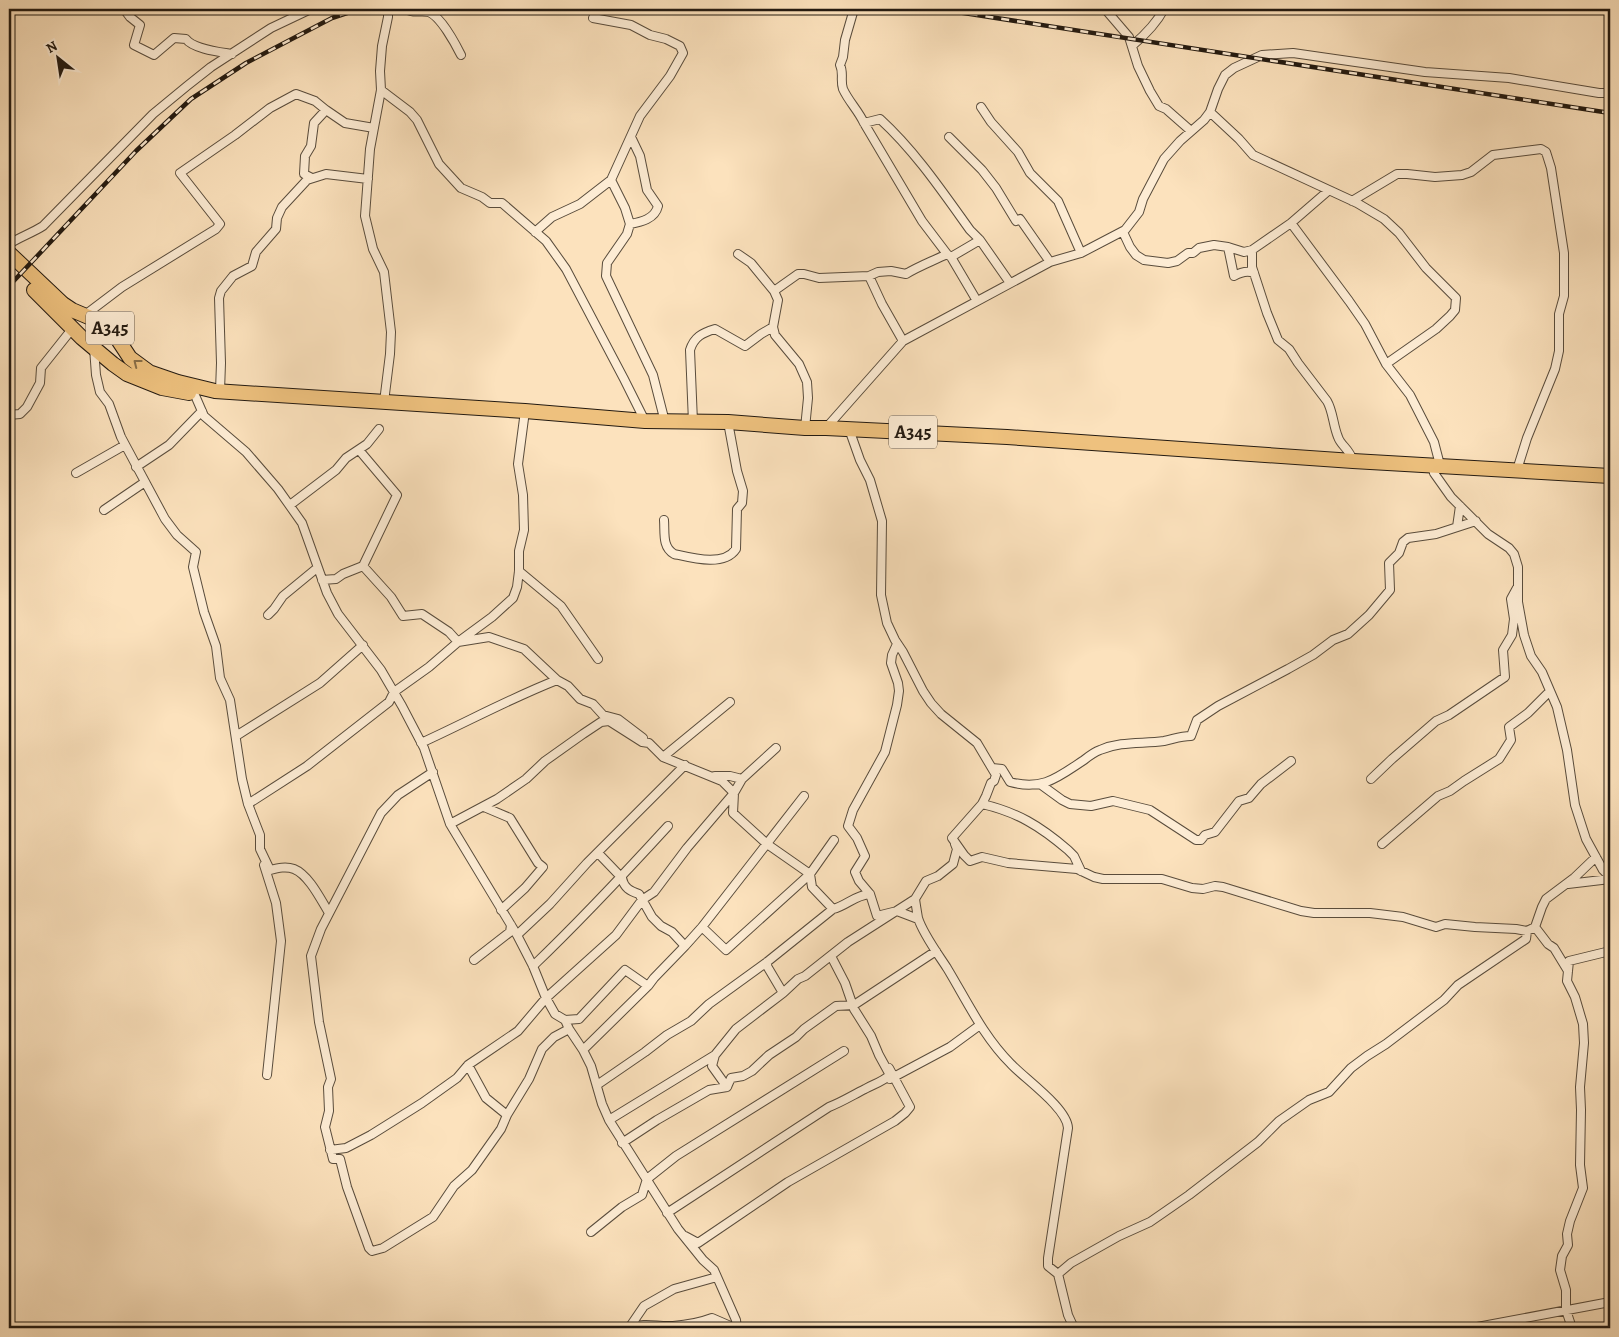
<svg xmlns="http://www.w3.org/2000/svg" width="1619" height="1337" viewBox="0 0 1619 1337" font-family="Alegreya,serif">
	<rect width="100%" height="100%" fill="#fce2bd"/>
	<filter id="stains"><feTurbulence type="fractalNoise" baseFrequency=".004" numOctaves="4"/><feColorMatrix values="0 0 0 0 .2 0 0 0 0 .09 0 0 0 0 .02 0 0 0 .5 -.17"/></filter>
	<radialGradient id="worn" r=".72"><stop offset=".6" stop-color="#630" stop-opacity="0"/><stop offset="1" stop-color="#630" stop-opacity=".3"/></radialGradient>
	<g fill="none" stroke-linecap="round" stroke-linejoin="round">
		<g stroke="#594c3c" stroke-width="10">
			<path id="minor" d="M124,9l6,8 10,8 -6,20 20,10 20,-17 12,1c7,10 34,13 46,15
				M406,9c8,5 14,1 22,3 12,3 28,33 33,43
				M854,9l-9,31 -2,17 -3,8c4,8 0,15 3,24 6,13 15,21 21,34l58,98 25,33 4,3 26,44
				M1105,9l24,28 9,29 12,25 9,15 7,3 25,22
				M1133,45c13,-11 23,-21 31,-36
				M381,90l29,22 7,8 22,44 22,24 21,9 8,6h12l44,38 20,28 58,110 21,42
				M981,107l10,15 27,30 12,21 28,28 23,52
				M1210,112l29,27 14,16 104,48 27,16 15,14 27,35 30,30 -1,12 -5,6 -14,13 -50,35
				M864,123l16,-4c35,32 62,72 90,111l10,10 30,43
				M949,137l33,33 14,18 20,33 4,-2 30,43
				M312,178l-8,-4 1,-18 6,-10 3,-23 12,-13
				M611,180l14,28 5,16 -3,10 -20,29 -1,13 47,99 12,47
				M1352,201l45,-27h10l28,3 27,-2 9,-3 22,-17 48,-6 5,3 5,16 13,85v43l-5,18v37l-4,18 -28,69 -10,32
				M1291,223l58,78 16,23 21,40 24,31 24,47 6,23
				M630,224c11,-2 25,-5 28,-18l-11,-16 -7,-34 -9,-19
				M535,232l17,-15 28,-13 31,-24 29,-64 30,-40 13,-23 -3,-7 -14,-7 -16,-4 -19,-10 -38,-7
				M1123,232l7,15 6,8 8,5 24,3 9,-2 11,-8h5l6,-5 15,-3 14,2 16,5 8,-2 39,-27 37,-32
				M9,244c11,-7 23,-11 34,-18l110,-112 34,-28 24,-19 60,-39 40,-19
				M1228,247l6,29c7,-4 13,-6 20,-3
				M1252,250v17l15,46 11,27 11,9 9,14 29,38c6,10 6,24 11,36 3,9 11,11 15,24
				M738,254l13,9 23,28 4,9 -5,27 2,8 24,29 8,18 1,16 -3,30
				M951,257l29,-17
				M869,276l13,28 21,37
				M774,291l24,-17h6l15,4 50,-2 9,-4 13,-1 15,3c13,-8 27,-13 41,-20
				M85,315l37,-28 94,-58 4,-5 -40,-51 55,-38 35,-27 26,-14 19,7 11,9 19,13 29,5
				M94,348l2,27 4,17 9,12 12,33 44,82 12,16 19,17 -3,15 11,45 12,34 4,32 10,22 12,79 6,25 12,31v14l10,21c8,-2 16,-4 24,-1 15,6 27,31 35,44
				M220,391l1,-28 -2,-65 2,-7 12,-15 19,-10 4,-14 20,-23 1,-11 5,-11 25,-27 19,-6 42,5
				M194,393l10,23 42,36 32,37 24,34 25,70 11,21 43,56 21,36 22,42 26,76 67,111 16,31 13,32 9,16 10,6 4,9 14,21 8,16 11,38 7,16 69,109 25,31 11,10 22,50 1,8
				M384,402l6,-48 1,-22 -7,-60 -11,-23 -8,-33 5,-67 11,-59 -1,-19 2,-25 6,-29v-8
				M9,415l11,-1 7,-7 13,-24 1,-15 31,-39
				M693,422l-3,-72c4,-13 12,-17 25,-21l30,17 16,-12 12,-7
				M826,428l77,-87 147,-79 31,-9 44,-23 14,-18 4,-13 21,-40 16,-18 24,-21 6,-8 8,-23 7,-14 9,-7 28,-13 31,-2 132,19 84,6 90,15h11
				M849,429l11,31 10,20 12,41 -1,74 6,28 8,17 8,12 20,39 8,12 10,11 36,29 19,32 -2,6 -3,2 -5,13 -4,8 -30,34
				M359,450l38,45 -34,71
				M1432,465l2,8 17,24 37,37 21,14 5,6 4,13v35l6,33 7,21 11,16 15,35 10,43 8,55 11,34 17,31 7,7
				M136,467l33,-22 33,-34
				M76,473l49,-28
				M290,505l46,-35 10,-12 21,-14 12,-15
				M104,510l41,-28
				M664,520c1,13 -2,27 10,34 18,4 50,13 62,-5l1,-40 5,-6 1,-12 -6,-20 -9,-49
				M1457,527l3,-21
				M519,571l42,35 37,53
				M322,580l14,-1 7,-5 20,-8 28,31 12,19 19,-2 27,18 9,10 31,-5 35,12 33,31 11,6 12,13 13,5 10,11 15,4 25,19
				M268,615l6,-6 9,-13 34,-28
				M897,644l-5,11 -1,8 7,20 1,8 -2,14 -12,47 -32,58 -5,16 9,12 8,18 -10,16 4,9 11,13 7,22 20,-5 21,8
				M236,736l84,-53 43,-38
				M421,743c46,-21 90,-45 136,-63
				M663,757l67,-55
				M992,768l10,1 8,13c33,9 48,-5 74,-22 5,-4 10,-8 16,-10 21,-9 42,-6 64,-9 10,-2 16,-5 27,-5l6,-16 21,-14 70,-37 25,-14 20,-15 15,-6 21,-19 21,-25 -1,-27 10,-10 4,-11 5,-4 28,-4 40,-13
				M433,772l-35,23 -17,18 -60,116 -10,27 8,66 12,57 -3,8 1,24 -4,16 8,32h7l7,28 22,61 3,3 11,-3 50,-31 21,-31 18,-16 29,-41 6,-14 22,-36 13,-30 12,-12 15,-8
				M715,776h15l12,3
				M1371,779l21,-20 44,-38 13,-6 56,-38 -2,-27 9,-15 2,-16 -3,-20 6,-11
				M1040,784l22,16 8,4 21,2 22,-5 37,9 46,30h5l4,-5 10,-3 24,-31 10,-3 12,-14 30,-23
				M248,804l59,-38 82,-64 5,-10 35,-25 29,-25 34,-25 21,-19 4,-11 2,-16v-20l5,-21 -1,-35 -5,-31 7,-53
				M982,804c35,8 58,22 86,46l6,6 7,15
				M484,807l26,11 28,45 5,4 -18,21 -24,22
				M450,824l47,-25 29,-20 19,-18 38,-27 18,-12 8,-1 33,21 7,1 14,14 59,24 12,12 -1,20 34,31 43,30 2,13 21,22c13,-3 22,-14 37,-15
				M952,838l12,17 6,6 12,-4 26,6 69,6 17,8 9,2h59l30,9 11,1 12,-3 8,1 78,24 13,2h56l33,4 33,10 9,-3 30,3 41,2 11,2 8,-4 7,-20 4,-8 28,-21 22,-21
				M1382,844l56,-48 12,-5 14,-10 35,-22 12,-19 -2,-13 19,-14 19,-19 4,-1
				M598,853l24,25c2,10 8,13 17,16l13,23 9,9 11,6 13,14
				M264,865l12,38 5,38 -14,134
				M1568,884l42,-5
				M915,899c1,7 2,13 3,19 5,16 20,36 29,50 20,33 36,68 64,96 14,15 56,44 57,64l-20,130v8l10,8 10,41 6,13
				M702,927l24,23 84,-76 24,-34
				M1535,927l13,17 6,4 14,23
				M517,935l33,-31 37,-41 98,-98
				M474,960l36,-28 1,-7
				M767,962v4l16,27 15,-14 7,-3 43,-34 67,-43 11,-18 12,-5 15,-12 4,-15 -2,-5
				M533,966c47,-45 91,-92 135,-140
				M565,1020l14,-1 46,-49 23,16
				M583,1050l65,-64 6,-8 31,-32 17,-19 102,-131
				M468,1065l18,33 21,17
				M890,1079l60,-32 30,-22
				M597,1085l48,-33 22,-17 24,-14 18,-17 58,-42 66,-53
				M727,1087l-15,-21 3,-11 21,-26 47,-36
				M609,1120l106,-65
				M622,1143l35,-23 52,-30 18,-3 4,-9 12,-2 9,-5 17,-16 27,-18 8,-8 32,-23 18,-1 82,-54
				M330,1150l16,-2 25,-13 51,-32 35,-25 11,-13 50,-34 28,-33 70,-63 26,-35 12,-8 33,-44 47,-55 8,-14 34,-31
				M667,1213l162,-106c13,-5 24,-12 36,-18 9,-5 17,-7 25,-14l-11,-20 -8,-19 -17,-27 -9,-26 -14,-27
				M591,1232l31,-25 20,-12 5,-16 29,-23 168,-105
				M685,1236l13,7 90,-61 107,-61 10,-8 5,-6 -21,-39
				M1058,1274l13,-11 48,-27 31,-14 39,-27 69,-53 21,-21 30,-21 20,-8 22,-24 16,-12 19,-12 58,-44 14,-15 68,-46 1,-8
				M629,1328c17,-6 27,-1 44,-2 13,-1 26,-3 39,-8l23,10
				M629,1328l15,-22 30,-17 43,-12
				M1472,1328l138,-26
				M1572,1328l-6,-18v-20l-6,-20 2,-14 6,-11 -1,-11 3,-13 13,-33 -3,-23 1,-55 -1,-23 4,-44 -1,-19 -8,-27 -8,-16 2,-20 41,-10"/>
		</g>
		<g stroke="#231a11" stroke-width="16">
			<path id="trunk" d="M9,253l54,51 9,6 33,14 6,5 19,29 19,14 29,10 37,9 310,20 120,10 83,1 77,6h21l181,9 346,24 257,15
				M34,290l48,48 31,26 14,10 35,14 27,5"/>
		</g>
		<use href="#minor" stroke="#fdecd4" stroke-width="8"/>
		<use href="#trunk" stroke="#eec17e" stroke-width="14"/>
		<g stroke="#231a11" stroke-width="4.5">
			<path id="rail" d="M938,9l672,104
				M9,286l127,-135 55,-52 55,-36 86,-45 27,-9"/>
		</g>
		<use href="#rail" stroke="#fdecd4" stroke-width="2.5" stroke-dasharray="8" stroke-linecap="butt"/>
	</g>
	<defs><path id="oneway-chevron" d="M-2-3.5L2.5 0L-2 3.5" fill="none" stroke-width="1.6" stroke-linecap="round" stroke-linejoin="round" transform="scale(1.25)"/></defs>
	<use stroke="#886e48" href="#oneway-chevron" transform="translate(137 363) rotate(-142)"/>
	<g text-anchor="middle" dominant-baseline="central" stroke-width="4.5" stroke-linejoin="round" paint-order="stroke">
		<g fill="#fdecd4" stroke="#64594c" stroke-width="1">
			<rect x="86" y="311.5" width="48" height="33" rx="4"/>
			<rect x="889" y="415.5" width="48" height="33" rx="4"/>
		</g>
		<g font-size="19" font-weight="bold" fill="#231a11">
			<text x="110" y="328">A345</text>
			<text x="913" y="432">A345</text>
		</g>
	</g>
	<rect width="1619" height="1337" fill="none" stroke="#fce2bd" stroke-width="30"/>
	<rect x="10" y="10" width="1599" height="1317" fill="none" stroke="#231a11" stroke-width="2.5"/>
	<rect x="15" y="15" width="1589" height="1307" fill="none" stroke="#231a11"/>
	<g transform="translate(58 58) rotate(330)" stroke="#fdecd4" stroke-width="4" paint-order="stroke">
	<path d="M0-4L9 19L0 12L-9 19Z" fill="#231a11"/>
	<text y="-8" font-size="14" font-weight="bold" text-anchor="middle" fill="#231a11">N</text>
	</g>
	<rect width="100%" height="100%" filter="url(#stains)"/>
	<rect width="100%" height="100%" fill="url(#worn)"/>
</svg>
